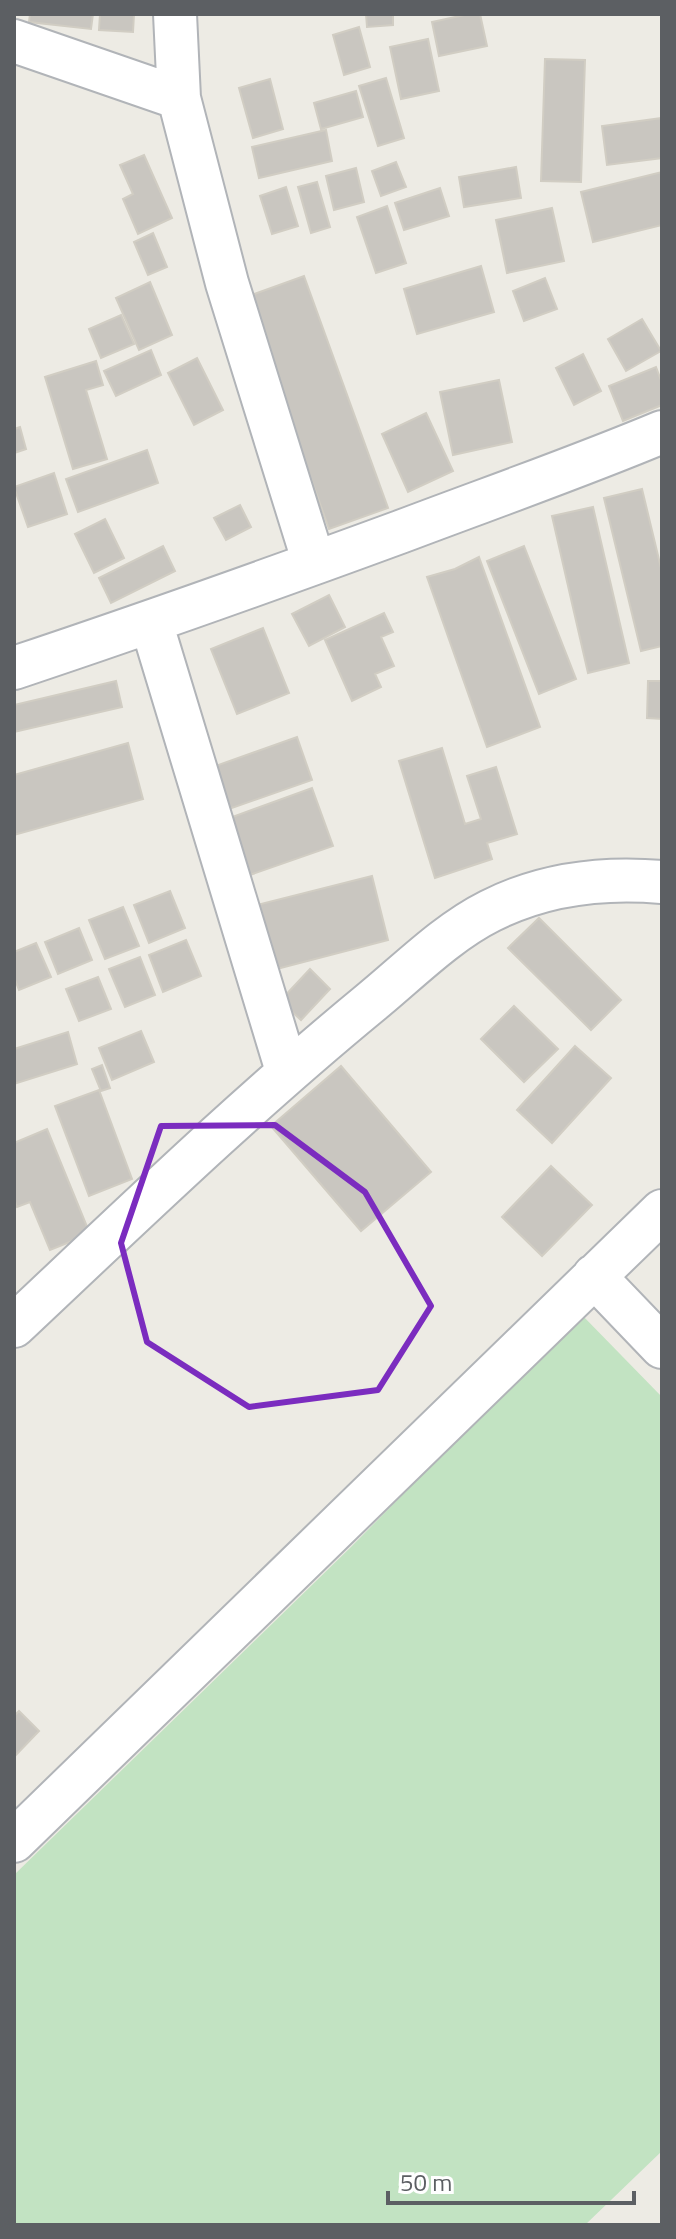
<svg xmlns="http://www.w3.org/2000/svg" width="676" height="2239" viewBox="0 0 676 2239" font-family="'Titillium Web',sans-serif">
	<rect width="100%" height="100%" fill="#edebe4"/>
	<path fill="#c2e3c2" d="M581,1314l81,83v754l-77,74h-571v-350l337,-328z"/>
	<path fill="#c9c6c0" stroke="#d1cdc3" stroke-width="2" d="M30,14h63l-2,15 -62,-7z
		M100,14h34l-1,18 -34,-2z
		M366,14h27v11l-26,2z
		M469,14h11l7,32 -48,10 -7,-34z
		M359,27l11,40 -26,8 -11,-40z
		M428,39l11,52 -38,8 -11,-52z
		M545,59l40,1 -4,122 -40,-1z
		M386,78l18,60 -26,8 -19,-60z
		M270,79l13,50 -30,9 -14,-50z
		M356,91l7,26 -42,12 -7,-26z
		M662,118v40l-55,7 -5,-39z
		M326,130l6,31 -73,17 -7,-31z
		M144,155l28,63 -34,16 -15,-35 10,-5 -13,-29z
		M396,162l10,25 -25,9 -9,-25z
		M516,167l5,31 -57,9 -5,-30z
		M356,168l8,34 -30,8 -8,-34z
		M662,172v53l-69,17 -12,-50z
		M317,182l13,45 -19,6 -13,-46z
		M286,187l12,39 -26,8 -12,-38z
		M440,188l9,28 -45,14 -9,-27z
		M387,206l19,57 -30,10 -19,-56z
		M552,208l12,53 -57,12 -11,-53z
		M153,233l14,34 -19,8 -14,-33z
		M481,266l13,46 -77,22 -13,-45z
		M304,276l84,232 -59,21 -83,-232z
		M545,278l12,31 -33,12 -11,-30z
		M150,282l22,53 -33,15 -23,-52z
		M121,315l13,29 -33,14 -12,-29z
		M642,319l19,32 -35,20 -18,-32z
		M151,350l10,25 -45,21 -12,-25z
		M583,354l18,37 -27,14 -18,-37z
		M197,358l26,52 -29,15 -26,-52z
		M96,361l7,24 -17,5 21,69 -34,10 -28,-92z
		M656,367l6,16v22l-39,16 -14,-35z
		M499,380l13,62 -59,13 -13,-63z
		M426,413l27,58 -45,21 -26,-58z
		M20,427l6,22 -12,4v-24z
		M147,450l11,33 -80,29 -12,-33z
		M54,473l13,41 -39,13 -14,-40z
		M642,489l20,83v74l-21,5 -37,-153z
		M240,505l11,22 -25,13 -12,-22z
		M593,507l36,156 -41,10 -36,-157z
		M105,519l19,39 -30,15 -19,-39z
		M163,546l12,25 -64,32 -12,-25z
		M524,546l52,133 -37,15 -52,-133z
		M479,557l61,170 -53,20 -60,-170 28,-8z
		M329,595l16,32 -36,19 -17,-32z
		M384,613l9,19 -12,5 13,29 -19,8 6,13 -29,14 -27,-61z
		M263,628l26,65 -52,21 -26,-65z
		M116,681l6,26 -108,25v-27z
		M648,681h14v38l-15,-1z
		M297,737l15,43 -86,30 -16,-42z
		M128,743l15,56 -129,36v-60z
		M442,748l23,76 16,-5 -14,-43 29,-9 21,67 -30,9 5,16 -57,19 -36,-117z
		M312,788l21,58 -89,31 -20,-57z
		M372,876l16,64 -119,31 -16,-65z
		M170,891l15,37 -36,15 -15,-38z
		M123,907l16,39 -34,13 -16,-39z
		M539,918l82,82 -30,30 -83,-82z
		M79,928l13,32 -34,14 -13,-32z
		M186,940l15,36 -38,16 -14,-37z
		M36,943l15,34 -32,13 -5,-13v-25z
		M140,957l15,38 -30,12 -16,-38z
		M310,969l20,20 -29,31 -21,-19z
		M98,977l13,32 -32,12 -13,-32z
		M514,1006l44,43 -34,33 -43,-43z
		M141,1031l13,31 -42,18 -13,-32z
		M68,1032l9,32 -63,20v-35z
		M575,1046l36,32 -59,65 -35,-33z
		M102,1065l8,23 -9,3 -9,-22z
		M341,1066l90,106 -70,59 -90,-105z
		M99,1090l33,89 -43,17 -34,-90z
		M47,1129l43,105 -40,16 -20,-48 -13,5 -3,-8v-56z
		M551,1166l41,39 -50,51 -40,-39z
		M19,1711l20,20 -25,26v-41z"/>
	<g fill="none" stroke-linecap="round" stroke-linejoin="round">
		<g stroke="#b1b4b8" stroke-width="46">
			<path id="minor" d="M175,14l4,84 48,185 87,280
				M14,41l165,57
				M151,622l136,449
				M14,668c129,-43 258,-89 386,-136 87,-33 176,-64 262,-100
				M594,1276l68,71
				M14,1326c117,-110 232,-221 356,-323 38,-31 76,-70 120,-92 53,-27 114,-34 172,-29
				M14,1841l648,-630"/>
		</g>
		<use href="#minor" stroke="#fff" stroke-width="42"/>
	</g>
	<path fill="none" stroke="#7b2cbf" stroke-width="6" stroke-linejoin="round" d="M275,1125l90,67 66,114 -53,84 -129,17 -102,-65 -26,-99 40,-117z"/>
	<rect width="676" height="2239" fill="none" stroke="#5c5f63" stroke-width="32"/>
	<path d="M388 2191v12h246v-12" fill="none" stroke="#5c5f63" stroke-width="4"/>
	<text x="400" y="2191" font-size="24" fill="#5c5f63" stroke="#ffffff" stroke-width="6" paint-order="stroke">50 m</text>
</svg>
